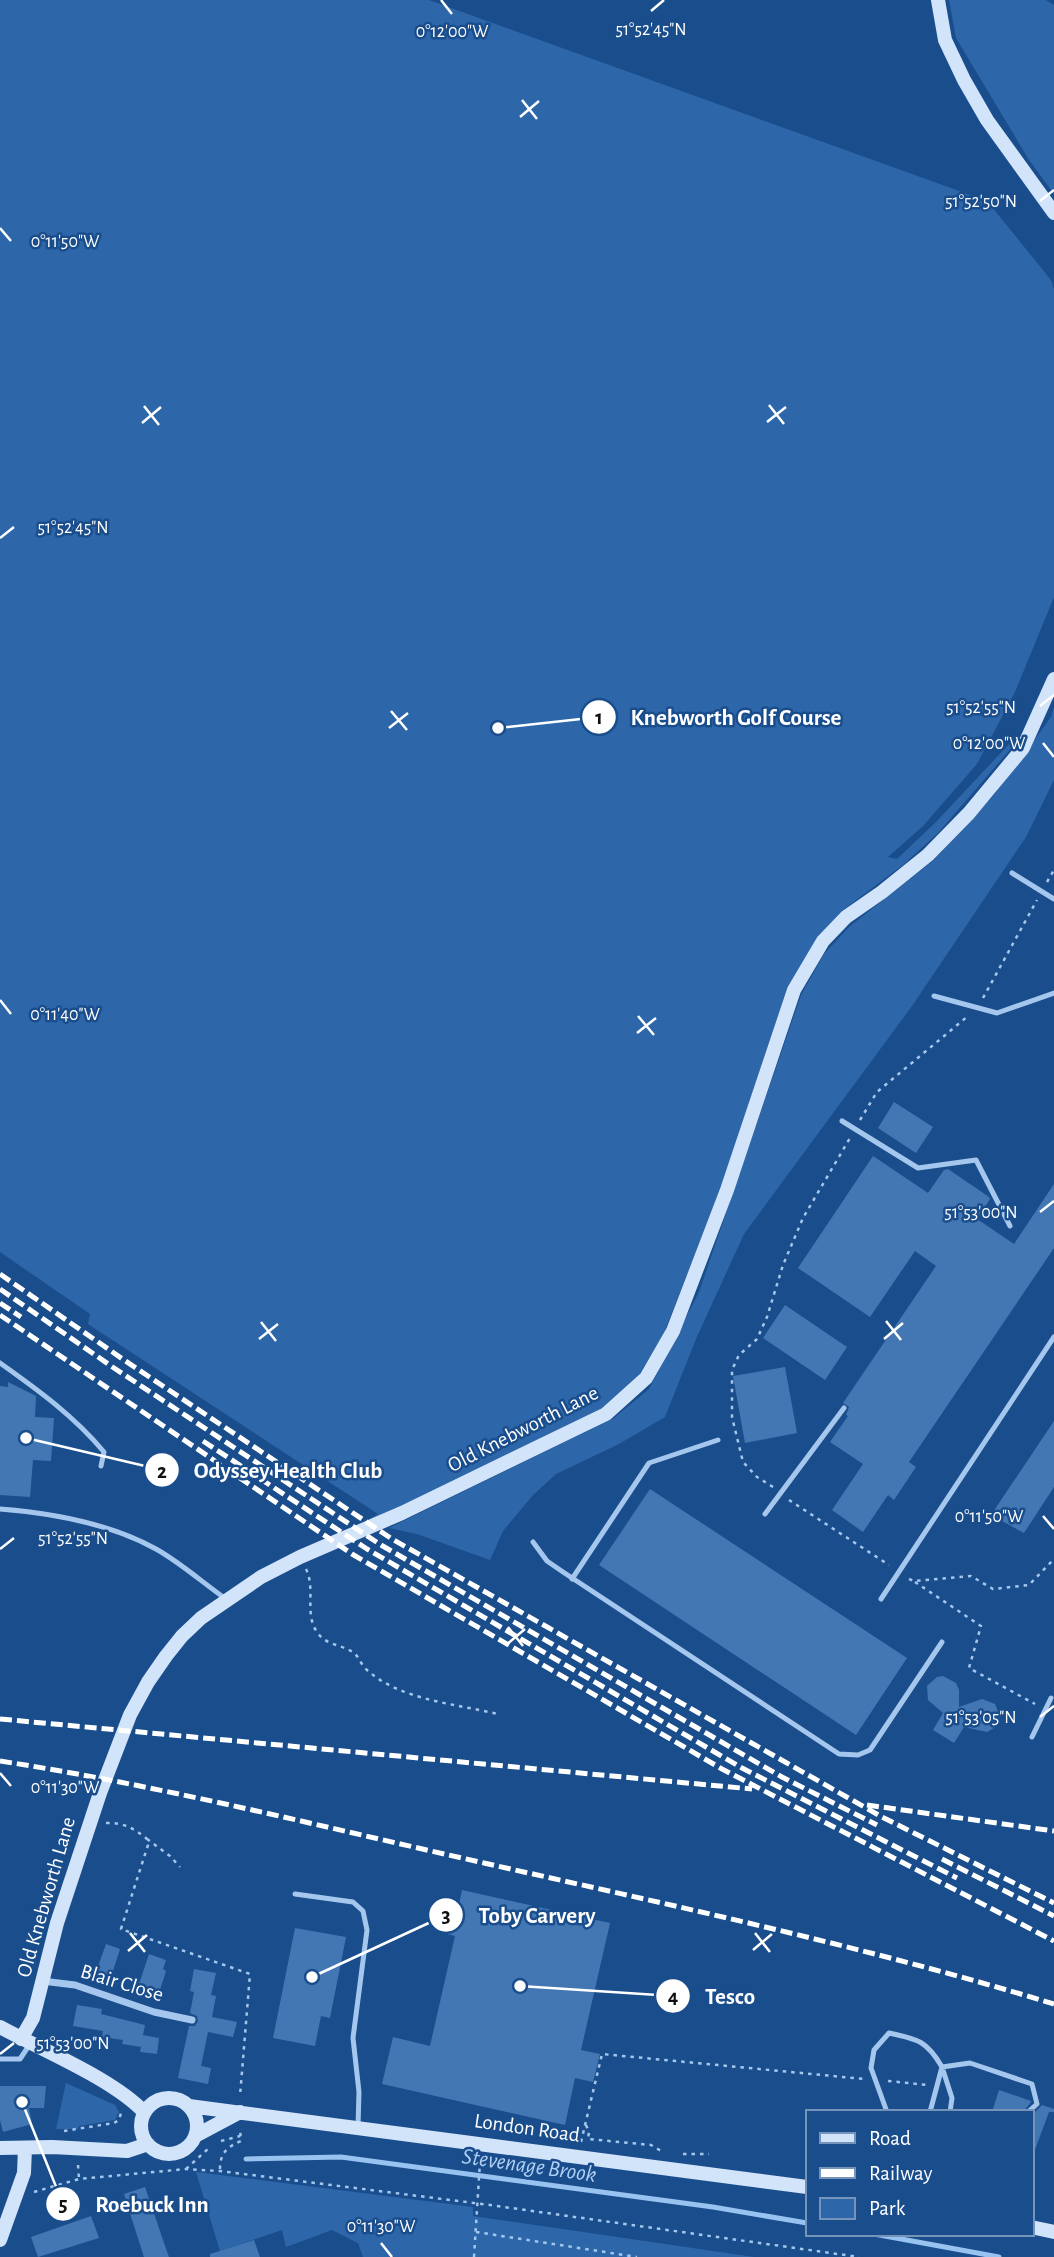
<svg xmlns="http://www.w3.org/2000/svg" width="1054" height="2257" viewBox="0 0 1054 2257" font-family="'Alegreya Sans',sans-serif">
	<rect width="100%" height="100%" fill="#1a4d8c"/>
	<path fill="#2d67aa" d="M0,0h429l558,201 64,79 3,9v308l-39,95 -38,72 -54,62 -35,31 9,2 39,-37 74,-79 4,2 -76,88 -35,32 -60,45 -23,24 -33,54 -67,202 -56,143 -25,42 -37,33 -268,133 44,-27 -290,-190 2,-10 -90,-62z
		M949,0h97l8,5v189l-25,-34 -73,-122z
		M1054,707v73l-28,57 -114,169 -168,228 -48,105 -31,78 -46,27 -63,30 -23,21 -30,36 -13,29 -73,-26 -28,-6 225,-110 35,-29 50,-97 102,-297 23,-41 26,-28 83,-65 61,-66 57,-78z
		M66,2083l49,22 4,7 -4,8 -36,6 -1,3h-22z
		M196,2172l277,35v9l281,41h-391l-5,-14 -26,-13 -46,17 -4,-17 -62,21z"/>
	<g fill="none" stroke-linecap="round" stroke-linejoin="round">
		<path stroke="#98c2f0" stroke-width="5" d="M246,2159l95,-2 372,50 94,16
			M874,2234l125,23"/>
	</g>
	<path fill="#4377b4" d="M894,1102l39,25 -17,26 -38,-25z
		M873,1156l55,37 16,-23 4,-1 41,28 1,2 -13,20 37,25 40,-60v64l-145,214 7,5 -22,33 -6,-5 -25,37 -31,-22 31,-46 -33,-22 18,-26 -2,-1 3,-8 -6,-4 93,-137 -21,-15 -45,66 -72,-49z
		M785,1305l62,42 -22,33 -62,-42z
		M785,1367l12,66 -52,10 -12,-67z
		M8,1382l28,14 -1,21 19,1 -3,43 -18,-1 -3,37 -30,-2v-109l8,1z
		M1054,1421v66l-30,46 -33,-18z
		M650,1489l257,169 -51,77 -257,-170z
		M943,1676l13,7 3,7v17l23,-8 13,5 5,12 -3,10 -10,6 -23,-5 -10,16 -21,-13 10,-17 -15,-13 -1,-14 10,-9z
		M462,1890l148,33 -29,127 19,4 -7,28 -18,-4 -10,47 -183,-41 11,-47 37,9 25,-110 -12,-3 4,-21 10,2z
		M295,1928l51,9 -16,81 -9,-2 -6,30 -42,-8z
		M106,1944l14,5 -10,31 -15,-5z
		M149,1954l17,6 -3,9 3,2 -7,22 -7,-3 -2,5 -13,-5z
		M194,1969l22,4 -5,22 5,1 -4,21 25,5 -4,15 -25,-5 -7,34 10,2 -3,16 -30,-6 11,-52h6l3,-5 -1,-5 -7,-3 4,-21 -4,-1z
		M77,2005l25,4 -1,5 44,11 -2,10 16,3 -2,16 -17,-2 1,-5 -19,-3 1,-4 -21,-3 1,-6 -30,-5z
		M0,2086h46l-2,22h-15l3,16 -29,8 -3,-12z
		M999,2090l32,11v1l-8,10h-31z
		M1042,2105l12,4v3h-5l-16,43h-2v-39z
		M145,2187l18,53 6,17h-25l-9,-28 -11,-35z
		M91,2216l8,22 -61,19 -7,-20z
		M254,2240l6,17h-50v-3z"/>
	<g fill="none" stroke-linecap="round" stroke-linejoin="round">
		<path stroke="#a5c7ee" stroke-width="2.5" stroke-dasharray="3.5 5" stroke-linecap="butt" d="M1047,882l7,-12
			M983,998l54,-98
			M860,1120l17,-28 91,-76
			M773,1487l-16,-10 -14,-15 -11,-45v-47l7,-15 18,-16 10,-22 16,-52 20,-47 47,-80
			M789,1500l100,65
			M306,1569c10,20 -2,45 11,63 9,14 25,12 37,21 5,4 7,12 13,17 33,30 89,34 131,44
			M909,1579l5,2 57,-5 22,13 36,-4 25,-26
			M915,1582l66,44 -12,42 66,36
			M106,1823c17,-1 29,6 41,16l1,6 -27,84 129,45 -10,122
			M147,1839l23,17 10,11
			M888,2081l39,4
			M586,2125l3,7 -1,7 63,6 12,7
			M64,2131l50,-8 5,-3 2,-7
			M221,2141l19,-5
			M581,2142l21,-88 262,25
			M683,2154h26
			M78,2165l1,14
			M186,2169l23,-21
			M220,2169c0,-16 7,-22 21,-28l-1,-11
			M34,2192l45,-13 107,-10 34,2 270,34 369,52
			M476,2232l161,25
			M474,2257l6,-95 43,5v-2"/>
		<path stroke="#a5c7ee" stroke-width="5" d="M1012,873l42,26
			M934,996l63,17 57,-20
			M842,1121l76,47 58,-8 34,66
			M0,1363c38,27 74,53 104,89l-3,14
			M0,1509c51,4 111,15 156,40 25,14 47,34 70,50
			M765,1514l79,-106
			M533,1542l14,19 16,11 276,182 19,1 12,-5 72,-108
			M572,1579l77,-116 69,-23
			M881,1599l173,-262
			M1032,1737l19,-39
			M295,1894l58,8 10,9 4,19 -14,108 6,54 -1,35
			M0,2059h20l10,-15
			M887,2112l-16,-44 3,-18 15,-17c29,6 38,8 53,34l-12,45
			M950,2112l2,-14 -10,-31 28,-4 62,21 5,20 -9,8"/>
		<path stroke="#a5c7ee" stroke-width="7" d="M42,1981l33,4 79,27 38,8"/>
		<path stroke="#d2e4fa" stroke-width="14" d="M938,0l7,40 19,40 23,40 67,93
			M0,2027c42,23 113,52 144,85
			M21,2039l12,-21 24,-95 43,-130 30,-78 18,-33 18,-26 16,-20 19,-18 60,-41 39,-20 102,-44 204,-99 40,-36 27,-47 54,-141 67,-200 29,-49 23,-24 36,-25 46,-37 41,-42 54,-65 31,-69
			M141 2126a28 28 0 1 1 56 0a28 28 0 1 1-56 0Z
			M189,2106l618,81
			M195,2136l45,-24
			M0,2148l52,-1 75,4 21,-7
			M1031,2227l23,5
			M0,2240l24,-67 1,-25"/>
		<path stroke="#fff" stroke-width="5" stroke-dasharray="12 5" stroke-linecap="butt" d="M0,1274l124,86 268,179 490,278 172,86
			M0,1289l114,79 267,177 401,232 95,48
			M0,1303l21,14
			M0,1315l352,239 370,215 332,172
			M203,1441l164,108 375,219 215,110
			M0,1719l752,70
			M0,1761c163,25 323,66 484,102 191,43 383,84 570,141
			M867,1805l187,26
			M942,1859l112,57"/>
	</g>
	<path fill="none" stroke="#fff" stroke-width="2.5" d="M441,0l11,14M651,11l13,-11M522,100l15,19M520,117l19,-16M1040,201l14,-11M0,228l11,13M769,405l15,19M144,406l15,19M767,422l19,-15M142,423l19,-16M0,538l14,-11M1040,706l14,-11M391,711l16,19M389,728l19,-15M1043,743l11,14M0,1000l11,14M638,1016l16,19M637,1033l19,-15M1040,1212l14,-11M886,1321l15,19M261,1322l15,19M259,1339l19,-15M884,1339l19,-16M1043,1516l11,13M0,1549l14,-11M508,1627l15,19M506,1645l19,-16M1040,1717l14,-11M0,1773l11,13M130,1933l15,19M755,1933l15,19M753,1950l19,-16M128,1951l19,-16M0,2054l14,-11M381,2243l11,14"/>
	<g text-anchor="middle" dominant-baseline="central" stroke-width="5" stroke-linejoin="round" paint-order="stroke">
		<g font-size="21" fill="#fff" stroke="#1a4d8c">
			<text transform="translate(523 1429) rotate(-27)">Old Knebworth Lane</text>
			<text transform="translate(46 1897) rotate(-74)">Old Knebworth Lane</text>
			<text transform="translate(122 1983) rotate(17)">Blair Close</text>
			<text transform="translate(527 2128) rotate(8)">London Road</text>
		</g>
		<g font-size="23" font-style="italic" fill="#b1d1f5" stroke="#1a4d8c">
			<text transform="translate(529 2166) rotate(8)">Stevenage Brook</text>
		</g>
	</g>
	<g font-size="18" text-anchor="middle" fill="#fff" stroke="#1a4d8c" stroke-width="5" stroke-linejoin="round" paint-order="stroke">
		<text x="651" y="35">51°52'45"N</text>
		<text x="452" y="37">0°12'00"W</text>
		<text x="981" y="207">51°52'50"N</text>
		<text x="65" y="247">0°11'50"W</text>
		<text x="73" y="533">51°52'45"N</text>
		<text x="981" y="713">51°52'55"N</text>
		<text x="989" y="749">0°12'00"W</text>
		<text x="65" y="1020">0°11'40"W</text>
		<text x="981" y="1218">51°53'00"N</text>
		<text x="989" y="1522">0°11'50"W</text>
		<text x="73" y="1544">51°52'55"N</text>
		<text x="981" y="1723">51°53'05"N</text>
		<text x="65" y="1793">0°11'30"W</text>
		<text x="73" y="2049">51°53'00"N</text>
		<text x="381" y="2232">0°11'30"W</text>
	</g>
	<path fill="none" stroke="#fff" stroke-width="2.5" d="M498 728L599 717M26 1438L162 1470M312 1977L446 1915M520 1986L673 1996M22 2102L63 2204"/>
	<g fill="#fff" stroke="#1a4d8c" stroke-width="2.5">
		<circle cx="498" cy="728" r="7"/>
		<circle cx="26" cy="1438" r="7"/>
		<circle cx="312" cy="1977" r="7"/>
		<circle cx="520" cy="1986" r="7"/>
		<circle cx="22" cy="2102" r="7"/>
		<circle cx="599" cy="717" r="18"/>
		<circle cx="162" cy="1470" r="18"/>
		<circle cx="446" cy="1915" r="18"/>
		<circle cx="673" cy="1996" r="18"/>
		<circle cx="63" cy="2204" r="18"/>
	</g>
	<g font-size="21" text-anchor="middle" font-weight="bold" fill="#111">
		<text x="599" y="724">1</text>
		<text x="162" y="1478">2</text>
		<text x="446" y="1922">3</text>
		<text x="673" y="2003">4</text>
		<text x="63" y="2211">5</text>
	</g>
	<g font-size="23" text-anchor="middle" font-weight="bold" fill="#fff" stroke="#1a4d8c" stroke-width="5" stroke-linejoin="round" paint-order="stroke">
		<text x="736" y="725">Knebworth Golf Course</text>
		<text x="288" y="1478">Odyssey Health Club</text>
		<text x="537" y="1923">Toby Carvery</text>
		<text x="730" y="2004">Tesco</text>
		<text x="152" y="2212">Roebuck Inn</text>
	</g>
	<rect x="806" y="2110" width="228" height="126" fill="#1a4d8c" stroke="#7694ba" stroke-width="2"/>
	<rect x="820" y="2133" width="35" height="10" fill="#d2e4fa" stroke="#7694ba" stroke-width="2"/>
	<text x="869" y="2145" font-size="21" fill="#ffffff">Road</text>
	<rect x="820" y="2168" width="35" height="10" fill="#ffffff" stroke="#7694ba" stroke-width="2"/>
	<text x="869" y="2180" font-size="21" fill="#ffffff">Railway</text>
	<rect x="820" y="2198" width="35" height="21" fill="#2d67aa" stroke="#7694ba" stroke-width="2"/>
	<text x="869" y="2215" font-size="21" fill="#ffffff">Park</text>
</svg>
